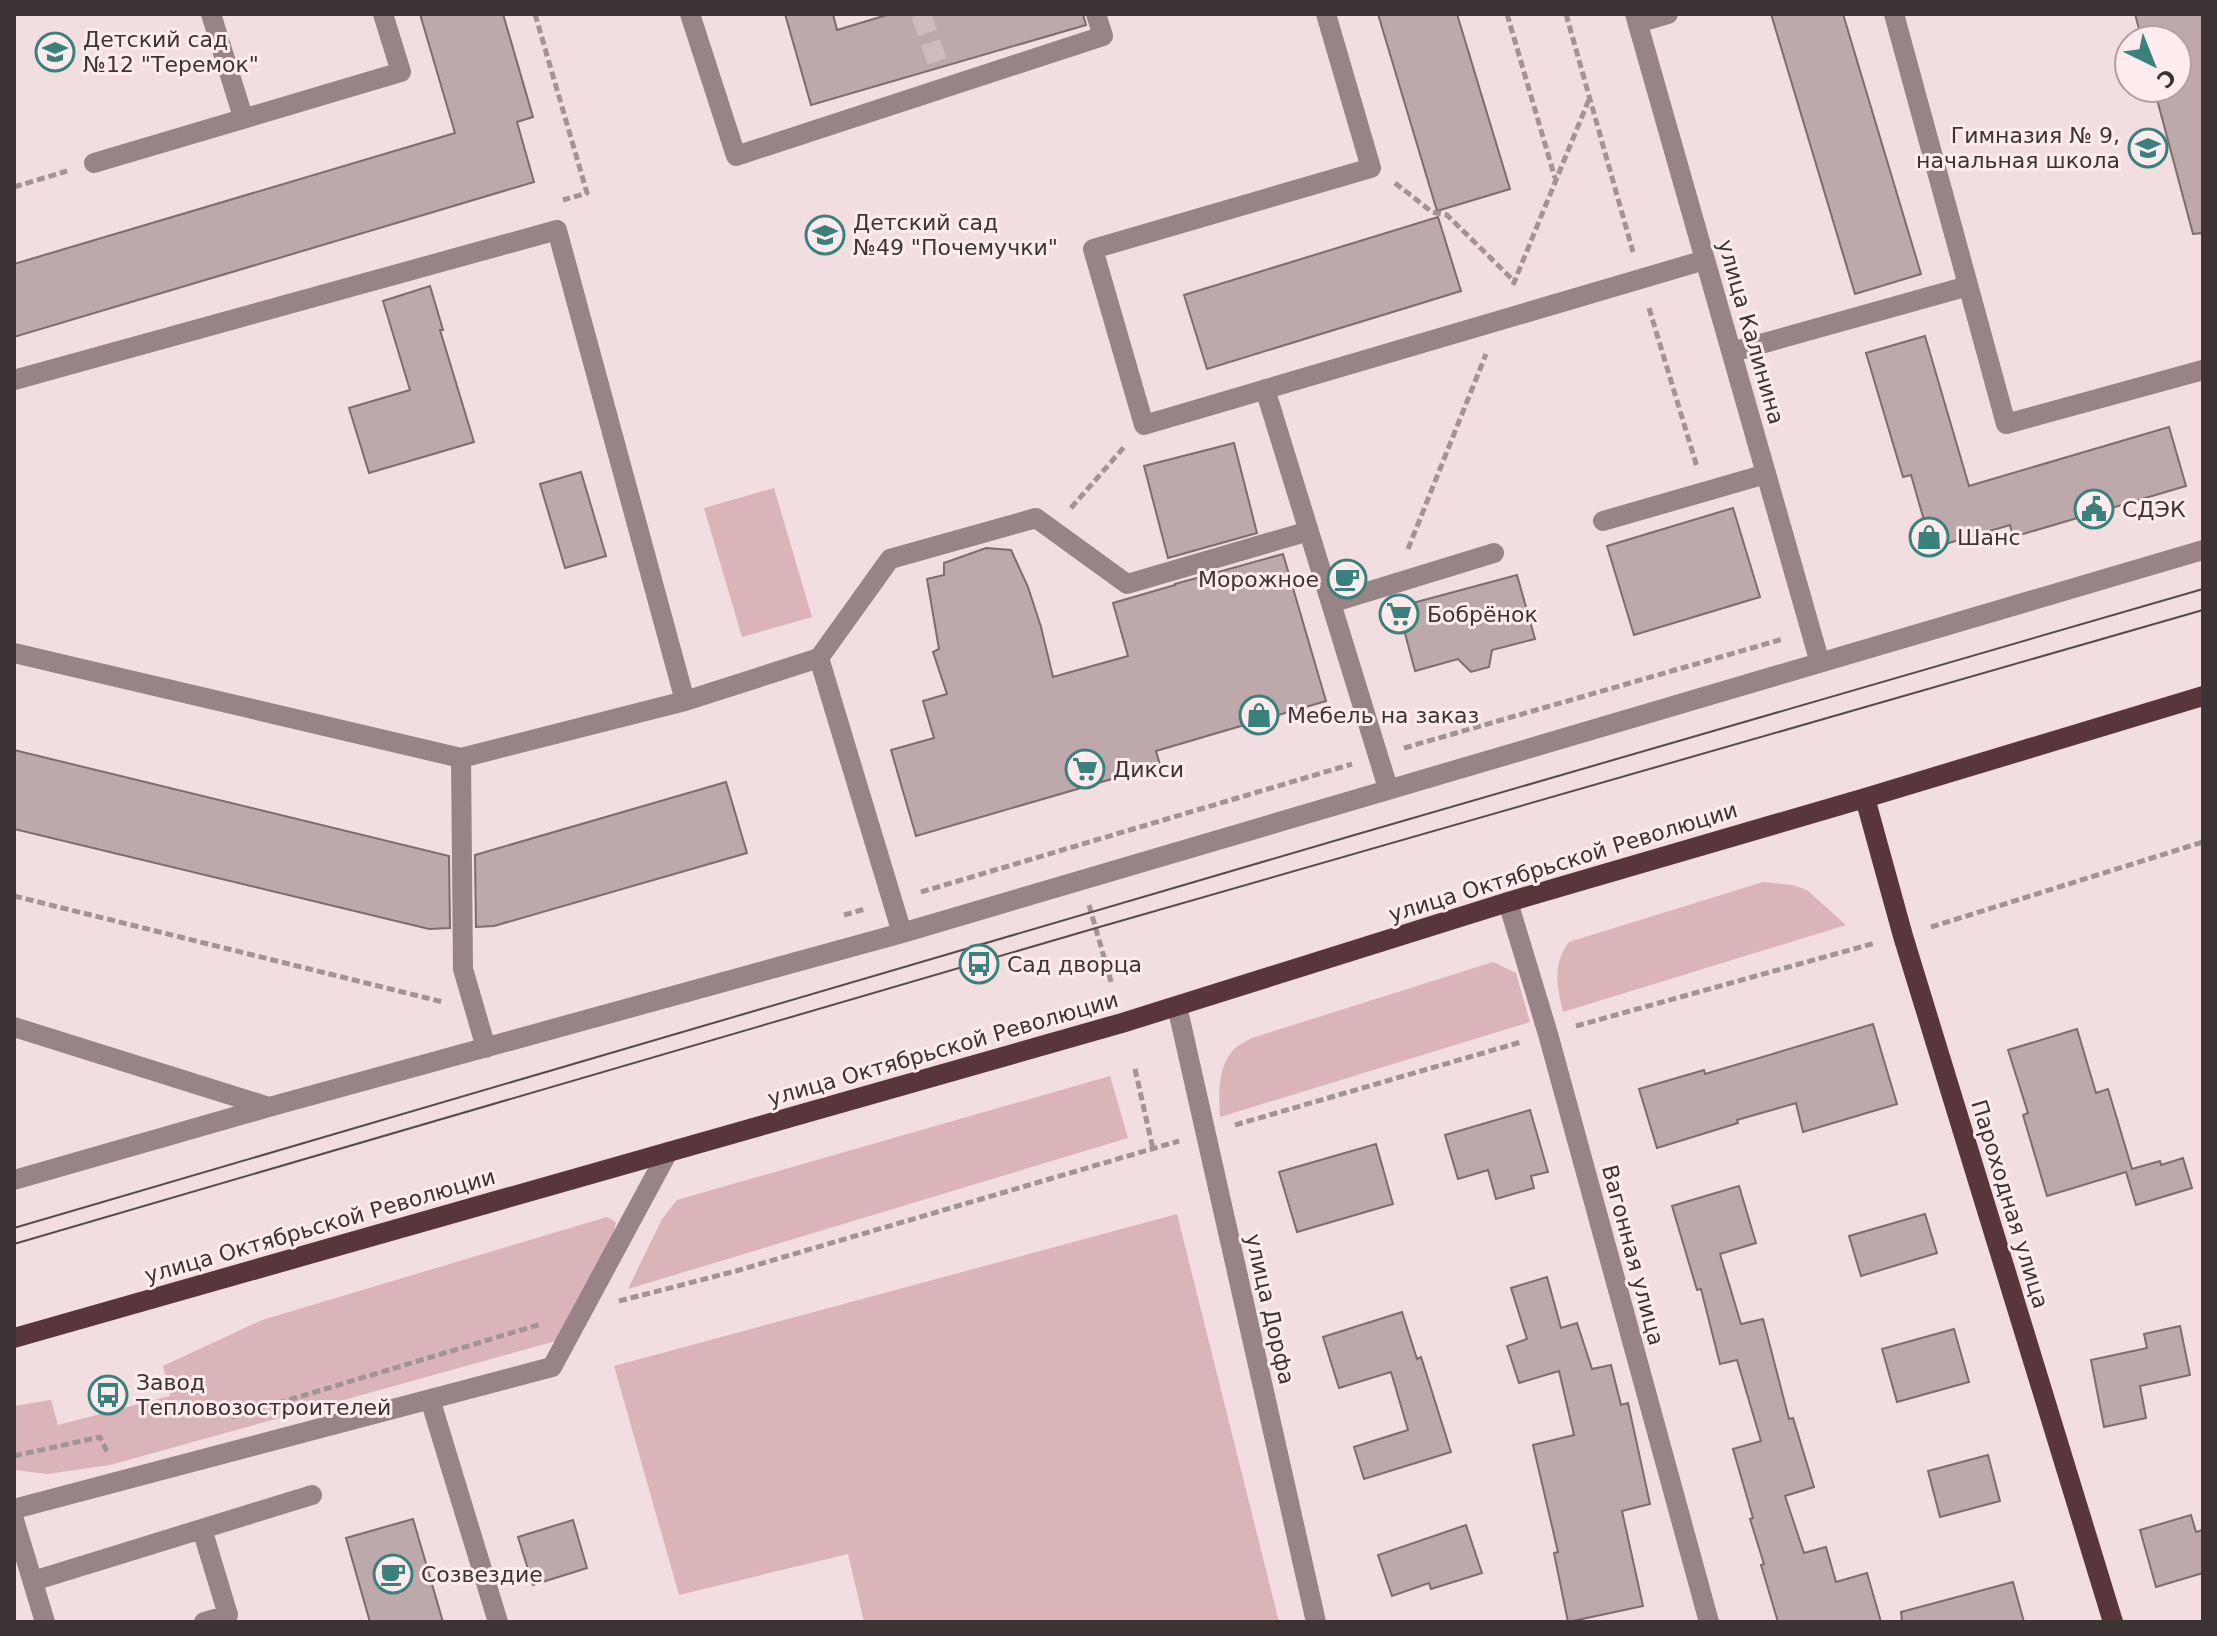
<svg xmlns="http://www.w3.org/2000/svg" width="2217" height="1636" viewBox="0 0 2217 1636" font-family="'DejaVu Sans',sans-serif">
	<rect width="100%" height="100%" fill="#f2dde0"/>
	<path fill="#dbb4ba" d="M774,488l38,129 -70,20 -38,-129z
		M1763,882l29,3 15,5 39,35 -283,87c-6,-25 -11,-47 6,-70z
		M1493,962l23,11 14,49 -310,95c-1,-23 -3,-51 15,-69 5,-4 12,-7 17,-10z
		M1110,1076l18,62 -500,151 34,-70 15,-19z
		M1177,1214l102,408h-415l-16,-68 -169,41 -65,-229z
		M607,1217l9,5 -9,44 -51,75 -446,124 -63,9 -33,-4v-64l37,-6 7,25 112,-29 -7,-30 99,-46z"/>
	<path fill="#bda8ab" stroke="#7f6c6e" stroke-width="2" d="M420,14h83l30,103 -16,5 17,60 -520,155v-73l441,-131z
		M785,14h48l4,16 53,-16h193l3,11 -275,80z
		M1378,14h79l53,175 -73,22z
		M1771,14h72l78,260 -66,20z
		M2135,14h68v219l-10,1 -39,-146h23v-48h-35z
		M1438,217l23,74 -254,78 -23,-74z
		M430,286l13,44h-3l34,112 -105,31 -20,-65 61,-18 -27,-89z
		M1925,336l44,150 200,-59 17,59 -173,51 -3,-12 -78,23 -21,-73 -8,2 -37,-124z
		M1234,443l23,90 -89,25 -24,-92z
		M581,472l25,84 -41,12 -25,-84z
		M1733,508l27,89 -126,38 -27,-89z
		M986,548l25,2 17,37 13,40 12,50 75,-21 -15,-53 62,-18v-1l108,-30 43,147 -170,50 4,14 -244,71 -25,-86 43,-12 -11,-37 24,-7 -14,-42 6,-3 -12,-70 17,-4v-12z
		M1517,575l18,64 -43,11 -3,17 -18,5 -13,-13 -43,12 -17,-64z
		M14,750l435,106 1,72 -21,1 -415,-100z
		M726,782l21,71 -253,73 -18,1 -1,-72z
		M1873,1024l24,80 -94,28 -7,-29 -59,17 1,3 -81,25 -18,-59 65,-19 1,4z
		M2077,1029l19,64 12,-4 24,80 28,-8 1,4 22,-7 9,30 -56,17 -10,-33 -79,24 -24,-81 5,-2 -20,-63z
		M1530,1110l18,62 -17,4 3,12 -38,11 -8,-29 -30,9 -13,-44z
		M1376,1144l17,60 -96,28 -18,-60z
		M1739,1186l17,57 -36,11 21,70 22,-5 26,100 4,-1 21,69 -29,9 19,57 22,-6 10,35 31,-9 14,49h-103l-17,-57 3,-1 -14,-45 3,-1 -20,-69 28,-8 -24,-81 -17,4 -19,-75 -4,1 -25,-84z
		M1925,1214l12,39 -76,23 -12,-40z
		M1547,1277l14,51 16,-5 15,46 19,-4 10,40 7,-2 22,101 -28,7 21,95 -75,16 -14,-69 4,-1 -25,-107 41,-10 -15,-64 -40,12 -12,-37 20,-7 -16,-51z
		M1402,1312l15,47 4,-2 30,95 -87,27 -10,-32 54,-17 -17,-58 -52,16 -16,-51z
		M2180,1326l10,49 -50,11 6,32 -42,9 -13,-67 56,-12 -3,-14z
		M1954,1329l15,53 -72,20 -15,-53z
		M1988,1455l12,46 -60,16 -12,-46z
		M2191,1515l5,17 7,-2v43l-47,14 -16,-57z
		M413,1519l30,103h-73l-24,-84z
		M573,1520l14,48 -54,17 -15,-48z
		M1466,1525l16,48 -51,16 -2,-6 -37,13 -14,-41z
		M2013,1582l11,40h-122l-1,-10z"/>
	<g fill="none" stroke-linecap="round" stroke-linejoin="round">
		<path stroke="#cdbbbe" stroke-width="20" stroke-dasharray="20 10" stroke-linecap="butt" d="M921,14l18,54"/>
		<path stroke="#a29395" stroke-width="5" stroke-dasharray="8 4" stroke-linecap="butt" d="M535,14l52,179 -24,7
			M1507,14l48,164
			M1566,14l67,238
			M1395,183l37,29 15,3 67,66
			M14,187l53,-16
			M1513,285l77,-188
			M1649,308l48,159
			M1071,508l54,-62
			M1408,549l78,-195
			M1404,748l379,-109
			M921,892l431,-128
			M14,896l429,106
			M1089,905l23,80
			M844,915l21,-6
			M1931,927l272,-85
			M1576,1026l299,-83
			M1135,1069l18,80
			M1235,1125l286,-83
			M619,1301l117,-30 443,-130
			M232,1417l309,-93
			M14,1456l86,-19 8,17"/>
		<path stroke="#988386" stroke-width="20" d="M211,14l32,103
			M690,14l46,142 367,-120 -7,-22
			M1326,14l45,154 -278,81 51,176 561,-165
			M1635,14l185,649
			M1894,14l112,410 197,-54
			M1638,23l30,-9
			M94,163l307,-91 -18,-58
			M1732,352l236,-66
			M14,380l543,-150 128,471
			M1265,389l123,399
			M1603,521l163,-47
			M1331,603l163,-50
			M14,653l447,105 224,-57 134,-43 71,-99 146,-41 91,66 182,-53
			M819,658l83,275
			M461,758l2,211 23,79
			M1508,902l40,132 161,588
			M1177,1006l139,616
			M14,1027l255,80
			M14,1180l255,-73 633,-174 1301,-383
			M430,1399l68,223
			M14,1509l538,-142 116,-215
			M14,1520l31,102
			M202,1529l26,86 -24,7
			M33,1581l279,-86"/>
		<path stroke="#58363c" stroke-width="20" d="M1865,798l38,138 210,686
			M14,1338l1108,-315 386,-121 357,-104 338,-102"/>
		<path stroke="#564c4d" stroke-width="2" d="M14,1228l1337,-392 852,-247
			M14,1244l1082,-316 1107,-318"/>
	</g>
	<defs>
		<g id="school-ring" transform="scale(2)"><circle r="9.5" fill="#fdebee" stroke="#3a817c" stroke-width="1.5"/><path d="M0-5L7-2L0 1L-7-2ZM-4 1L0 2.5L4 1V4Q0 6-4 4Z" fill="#3a817c"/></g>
		<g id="civic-ring" transform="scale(2)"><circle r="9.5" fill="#fdebee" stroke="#3a817c" stroke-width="1.5"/><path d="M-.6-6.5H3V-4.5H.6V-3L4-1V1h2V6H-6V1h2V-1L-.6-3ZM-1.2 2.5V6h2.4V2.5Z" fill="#3a817c"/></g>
		<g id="shop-ring" transform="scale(2)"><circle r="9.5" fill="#fdebee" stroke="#3a817c" stroke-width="1.5"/><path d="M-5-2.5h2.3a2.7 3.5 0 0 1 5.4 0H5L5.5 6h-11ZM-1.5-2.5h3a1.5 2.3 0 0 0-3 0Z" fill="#3a817c"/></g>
		<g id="cafe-ring" transform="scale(2)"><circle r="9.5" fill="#fdebee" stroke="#3a817c" stroke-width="1.5"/><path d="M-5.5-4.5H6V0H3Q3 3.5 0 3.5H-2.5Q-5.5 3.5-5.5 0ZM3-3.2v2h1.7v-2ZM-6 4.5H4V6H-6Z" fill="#3a817c"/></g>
		<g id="supermarket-ring" transform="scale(2)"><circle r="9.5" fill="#fdebee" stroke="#3a817c" stroke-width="1.5"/><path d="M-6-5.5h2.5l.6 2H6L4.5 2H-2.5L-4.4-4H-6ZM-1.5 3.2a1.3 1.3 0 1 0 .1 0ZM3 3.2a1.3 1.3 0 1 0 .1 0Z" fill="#3a817c"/></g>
		<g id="bus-ring" transform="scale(2)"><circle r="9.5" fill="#fdebee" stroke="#3a817c" stroke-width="1.5"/><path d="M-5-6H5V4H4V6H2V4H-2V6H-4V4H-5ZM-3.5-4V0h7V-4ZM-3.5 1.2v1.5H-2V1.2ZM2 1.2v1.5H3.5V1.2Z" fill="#3a817c"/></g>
	</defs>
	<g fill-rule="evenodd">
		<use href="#school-ring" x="55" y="52"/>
		<use href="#school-ring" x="2148" y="148"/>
		<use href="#school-ring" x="825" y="235"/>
		<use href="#civic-ring" x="2094" y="509"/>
		<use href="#shop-ring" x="1929" y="537"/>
		<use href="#cafe-ring" x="1347" y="579"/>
		<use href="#supermarket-ring" x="1399" y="614"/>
		<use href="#shop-ring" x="1259" y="715"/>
		<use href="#supermarket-ring" x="1085" y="769"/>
		<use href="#bus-ring" x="979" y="964"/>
		<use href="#bus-ring" x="108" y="1395"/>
		<use href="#cafe-ring" x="393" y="1574"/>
	</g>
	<g text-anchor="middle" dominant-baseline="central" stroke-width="6" stroke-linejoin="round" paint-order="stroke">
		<g font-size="22" fill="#3b3334" stroke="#fdebee" text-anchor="start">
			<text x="83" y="39">Детский сад<tspan x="83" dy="25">№12 "Теремок"</tspan></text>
			<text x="2120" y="135" text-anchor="end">Гимназия № 9,<tspan x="2120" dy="25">начальная школа</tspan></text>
			<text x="853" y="222">Детский сад<tspan x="853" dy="25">№49 "Почемучки"</tspan></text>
			<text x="2122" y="509">СДЭК</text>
			<text x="1957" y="537">Шанс</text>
			<text x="1319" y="579" text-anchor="end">Морожное</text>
			<text x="1427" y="614">Бобрёнок</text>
			<text x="1287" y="715">Мебель на заказ</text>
			<text x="1113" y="769">Дикси</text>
			<text x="1007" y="964">Сад дворца</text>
			<text x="136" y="1382">Завод<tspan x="136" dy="25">Тепловозостроителей</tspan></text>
			<text x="421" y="1574">Созвездие</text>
		</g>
		<g font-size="22" fill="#3b3334" stroke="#fdebee">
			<text transform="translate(1751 332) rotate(74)">улица Калинина</text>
			<text transform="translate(1563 862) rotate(-17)">улица Октябрьской Революции</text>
			<text transform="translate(943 1049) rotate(-16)">улица Октябрьской Революции</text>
			<text transform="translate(2010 1204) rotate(73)">Пароходная улица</text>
			<text transform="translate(320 1226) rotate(-16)">улица Октябрьской Революции</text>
			<text transform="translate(1633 1255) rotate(75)">Вагонная улица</text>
			<text transform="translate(1270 1309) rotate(77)">улица Дорфа</text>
		</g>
	</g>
	<rect width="2217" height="1636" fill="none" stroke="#3b3334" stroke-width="32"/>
	<g transform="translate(2153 64) rotate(137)"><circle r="38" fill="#fdebee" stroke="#afa1a4" stroke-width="2"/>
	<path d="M0-6L14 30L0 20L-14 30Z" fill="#3a817c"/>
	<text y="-12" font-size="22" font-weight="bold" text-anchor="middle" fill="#3b3334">С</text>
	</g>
</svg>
